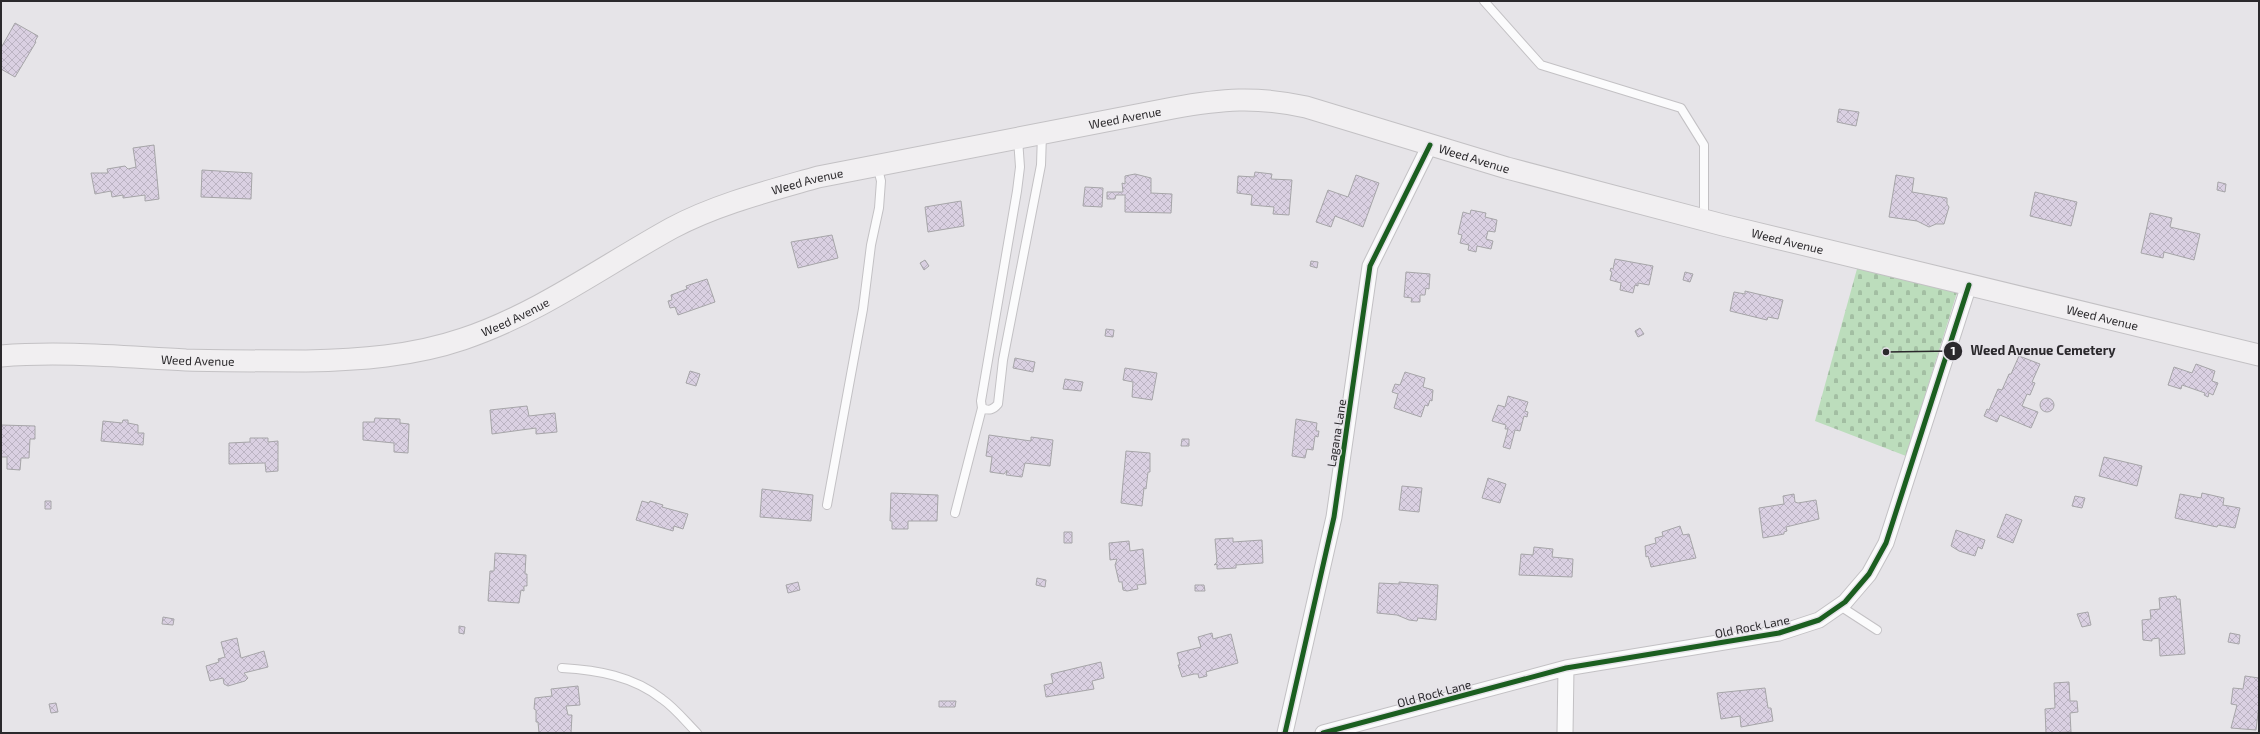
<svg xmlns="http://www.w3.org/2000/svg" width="2260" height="734" viewBox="0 0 2260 734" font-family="'Exo 2',sans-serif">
	<defs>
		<pattern id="cemetery-stones" width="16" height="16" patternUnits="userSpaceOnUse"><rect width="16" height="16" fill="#bcddbc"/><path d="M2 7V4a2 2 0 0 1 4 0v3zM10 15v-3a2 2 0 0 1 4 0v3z" fill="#a2bea2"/></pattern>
		<pattern id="building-cross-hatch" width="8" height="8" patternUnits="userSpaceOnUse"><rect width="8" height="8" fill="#dad0e2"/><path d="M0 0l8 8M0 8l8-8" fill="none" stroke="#bbb3c2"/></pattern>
	</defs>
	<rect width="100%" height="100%" fill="#e6e4e8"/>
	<path fill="url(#cemetery-stones)" d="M1860,258l100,25 -54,173 -91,-35z"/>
	<path fill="url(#building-cross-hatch)" stroke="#a6a5a8" d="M15,23l23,13 -3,5 1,1 -21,35 -14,-8v-21z
		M1839,109l20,3 -3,14 -19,-4z
		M154,145l5,54 -14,2v-6l-22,3v-3l-11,2 -1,-6 -16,3 -4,-21h17l-1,-4 18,-3 3,3 8,-2 -3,-19z
		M202,170l50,3 -1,26 -50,-2z
		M1255,172l17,2 -1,5 21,1 -3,35 -16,-1 1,-7 -23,-2 1,-10 -15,-2 1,-17 16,1z
		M1135,174l16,4v15l21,1 -1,19 -46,-1v-17h-9l-1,4h-8v-7h16l-1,-9 3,1v-8z
		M1356,175l23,8 -16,44 -28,-11 -4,11 -15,-5 12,-32 20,7z
		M1896,175l18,3 -2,14 35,6v6l2,3 -5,17h-8l-7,3 -12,-6 -28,-4z
		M2218,182l8,2 -1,8 -8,-2z
		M1085,187l18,1 -1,19 -19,-1z
		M2035,192l42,10 -6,24 -41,-10z
		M961,201l3,25 -36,6 -3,-25z
		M1471,210l15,3 -1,4 12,3 -2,12 -7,-1 -2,8 7,2 -2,8 -14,-3 -1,6 -8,-2 1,-5 -9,-2 2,-8 -4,-1 5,-22 7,2z
		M2150,213l22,5 -2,9 30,7 -6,26 -30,-8 -1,6 -22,-5z
		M832,235l6,23 -40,10 -7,-26z
		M1615,259l38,7 -4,19 -11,-2v3l-3,-1 -2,8 -13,-3 1,-7 -11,-3 2,-8 -2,-1 1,-3 2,1z
		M925,260l4,6 -5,4 -4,-7z
		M1311,261l7,1 -1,6 -7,-2z
		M1406,272l24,2 -1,15 -3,-1 -1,7h-5v7h-9l1,-4 -8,-1z
		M1685,272l8,2 -3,8 -7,-2z
		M707,279l8,23 -37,13 -3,-8 -5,1 -2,-7 4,-1 -1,-5 16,-6 -1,-3z
		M1745,291l38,9 -5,19 -10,-2 -1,3 -37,-9 4,-19 11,2z
		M1640,328l4,6 -6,3 -3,-6z
		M1106,329l8,1 -1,7 -8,-1z
		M2019,356l21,8 -8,18 3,1 -5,12 -3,-1 -5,12 16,6 -7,16 -31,-13 -3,7 -13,-6 3,-7 2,1 9,-21 4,1 7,-16h2z
		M1015,358l20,4 -2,10 -20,-4z
		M2196,364l19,7 -3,10 6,2 -5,12 -4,-2 -1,4 -4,-2 1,-2 -23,-8 -1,4 -13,-4 6,-18 18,6z
		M1125,368l32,5 -5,27 -20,-3 1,-15 -10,-2z
		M690,371l10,3 -4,12 -10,-3z
		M1405,372l20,6 -2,9 10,3 -1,11 -2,-1 -2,6 -3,-1 -4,12 -27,-9 4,-14 -6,-2 3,-8 5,1z
		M1065,379l18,3 -2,9 -18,-2z
		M1508,396l20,6 -3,9 3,1 -1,5 -3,-1 -4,15 -5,-1 -5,19 -7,-2 5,-18h-3l1,-4 -14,-4 6,-16 7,2z
		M2040 405a7 7 0 1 1 14 0a7 7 0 1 1-14 0Z
		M527,406l2,10 26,-3 2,19 -21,2v-6l-44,6 -2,-24z
		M375,418l25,1v4l9,1 -1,29 -14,-1v-9l-31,-3v-18h11z
		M1296,419l21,4 -1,8h3l-1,6 -3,-1 -2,14 -6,-1 -2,9 -13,-2z
		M123,420h5v3l10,2v8h6l-1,12 -42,-4 2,-20 19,2z
		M1,425l34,1v13h-5l-1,19h-8l-1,12 -13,-1v-12h-6z
		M989,435l42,6v-4l22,3 -3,26 -25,-3 -3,14 -16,-2 1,-5 -3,4 -14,-2 2,-15 -6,-1z
		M250,438h18v4l10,-1v30l-12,1 -1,-9 -36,1v-21l21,-1z
		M1182,439h7v7h-8z
		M1126,451l24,2v19h-2l-2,17 -2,-1 -2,18 -21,-3z
		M2104,457l38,9 -5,20 -38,-10z
		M1488,478l18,6 -6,19 -18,-5z
		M1402,486l20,2 -3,24 -20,-2z
		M762,489l51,6 -2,26 -51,-4z
		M891,493l47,2 -1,26h-29v8h-16v-8h-2z
		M2202,493l22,5 -1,7 17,3 -5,20 -17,-3 -1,2 -42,-9 5,-24 21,4z
		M1794,494l1,8 3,1 18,-3 3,19 -33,8 1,4 -3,1v2l-21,4 -4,-30 25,-4 -1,-8z
		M2075,496l10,2 -3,10 -10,-2z
		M45,501h6v8h-6z
		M642,501l7,2 1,-2 13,4 -1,2 26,7 -5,15 -9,-3 -1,5 -37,-11z
		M2006,514l16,6 -9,23 -16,-6z
		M1680,526l3,9 6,-1 7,24 -45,9 -3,-11 -2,1 -1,-11 11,-3 -1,-5 8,-2 -1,-4z
		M1956,530l29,10 -3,9 -4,-2 -3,9 -16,-5 -8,-5z
		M1064,532h8v11h-8z
		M1233,538v4l29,-2 1,23 -27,2v3l-19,1v-5l-3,1 3,-3 -2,-23z
		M1129,541l1,10 13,-2 3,35 -9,1 1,4 -11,2 -4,-1 -1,-8h-3l-4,-17 2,-6 -7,1 -1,-17z
		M1534,547l19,2 -1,8 21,2 -1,18 -53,-2 2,-21 12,1z
		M495,553l31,2 -1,19h2v12h-3v5l-3,-1 -2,13 -31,-2 2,-30h4z
		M1037,578l9,2 -1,7 -9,-2z
		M798,582l2,8 -12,3 -2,-8z
		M1399,582l39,3 -2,35 -18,-2 -1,3 -8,-1 -12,-5 -20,-2 2,-30 20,1z
		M1195,585h9l1,6h-10z
		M2176,596l1,3h3l5,55 -25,2 -1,-18 -7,1v2l-9,-1 -1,-20 9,-1 -1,-9 10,-1 -1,-11z
		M2088,612l3,13 -9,2 -5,-13z
		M163,617l11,2 -1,6 -11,-1z
		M459,626l6,1 -1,7 -5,-1z
		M1212,633l1,6 18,-5 7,29 -29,8 -3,1 1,4 -8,2 -1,-4h-4l-12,3 -4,-12h2l-3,-12 24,-6 -3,-10z
		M2230,633l10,2 -1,9 -11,-2z
		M237,638l4,20 23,-7 4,16 -24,6 4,5 -3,3 -17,5 -4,-2 -1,-6 -13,3 -4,-15 13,-4 -1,-3 7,-2 -4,-15z
		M1101,662l3,16 -12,3 2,8 -48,8 -2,-12 9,-2 -2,-9z
		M2245,676l14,2v27l-3,25 -25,-2 6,-23 -6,-1 2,-16 10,1z
		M2069,682l1,19h7l1,11 -8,1 1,19 -25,1 -1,-24 10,-1 -1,-25z
		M578,686l2,19 -14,1 2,9h4l-1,18h-32l-1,-11h-2v-12l-2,-1 1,-11 17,-2 -1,-7z
		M1765,688l3,20h3l2,13 -32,6 -1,-11 -19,3 -4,-26z
		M939,701h17l-1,6h-16z
		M56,703l2,9 -7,1 -2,-9z"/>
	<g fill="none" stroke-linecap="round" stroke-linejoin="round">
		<g stroke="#c3c1c4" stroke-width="10">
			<path id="service" d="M1484,1l57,64 140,43 23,37v74
				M1018,139l2,28 -3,24 -36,210 1,7c7,3 11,2 16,-4l5,-44 38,-195 1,-31
				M827,505l36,-196 8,-64 8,-37 2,-27 -4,-16
				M955,513l27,-105
				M1840,606l37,24
				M562,668c35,2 71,8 100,31 13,9 24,23 35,34"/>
		</g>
		<g stroke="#c3c1c4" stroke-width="17">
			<path id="minor" d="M1285,733l49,-216 36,-251 60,-121
				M1323,733l243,-65 213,-35 40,-13 26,-18 24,-28 17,-31 83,-258
				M1565,733l1,-65"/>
		</g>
		<g stroke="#c3c1c4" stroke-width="23">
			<g id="secondary">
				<path id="s1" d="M1,356c62,-5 123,1 185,4 40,1 80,1 120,1 53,-1 107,-5 157,-22 75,-25 140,-73 209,-111 45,-24 97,-37 146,-51l355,-69c49,-9 83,-12 133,-1l201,61 216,57 536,130"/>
			</g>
		</g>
		<use href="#service" stroke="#fbfbfc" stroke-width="8"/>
		<use href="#minor" stroke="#fbfbfc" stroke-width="15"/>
		<use href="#secondary" stroke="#f1eff1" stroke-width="21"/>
		<g stroke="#e6e3e9" stroke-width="8">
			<path id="cycleway" d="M1285,733l49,-216 36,-251 60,-121
				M1323,733l243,-65 213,-35 40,-13 26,-18 24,-28 17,-31 83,-258"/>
		</g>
		<use href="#cycleway" stroke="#1b5e20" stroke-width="5"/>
	</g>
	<g text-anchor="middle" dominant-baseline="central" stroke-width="3" stroke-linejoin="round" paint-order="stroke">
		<g font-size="12" fill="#2b292c" stroke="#e6e3e9">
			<text stroke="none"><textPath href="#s1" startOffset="1169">Weed Avenue</textPath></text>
			<text stroke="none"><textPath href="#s1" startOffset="1528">Weed Avenue</textPath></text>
			<text stroke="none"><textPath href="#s1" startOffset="845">Weed Avenue</textPath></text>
			<text stroke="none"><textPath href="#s1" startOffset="1852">Weed Avenue</textPath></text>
			<text stroke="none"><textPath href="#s1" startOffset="521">Weed Avenue</textPath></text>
			<text stroke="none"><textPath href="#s1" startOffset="2176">Weed Avenue</textPath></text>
			<text stroke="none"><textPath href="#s1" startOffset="197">Weed Avenue</textPath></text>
			<text transform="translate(1336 433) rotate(-81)">Lagana Lane</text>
			<text transform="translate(1752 626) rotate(-11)">Old Rock Lane</text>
			<text transform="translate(1434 693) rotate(-15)">Old Rock Lane</text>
		</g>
	</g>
	<path fill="none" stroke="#2b292c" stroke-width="1.5" d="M1886 352L1953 351"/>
	<g fill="#2b292c" stroke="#e6e3e9" stroke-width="1.5">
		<circle cx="1886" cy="352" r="4"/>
		<circle cx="1953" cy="351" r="10"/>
	</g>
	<g font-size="12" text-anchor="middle" font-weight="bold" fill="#fff">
		<text x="1953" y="355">1</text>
	</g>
	<g font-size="13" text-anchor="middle" font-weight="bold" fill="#2b292c" stroke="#e6e3e9" stroke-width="3" stroke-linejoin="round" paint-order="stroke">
		<text x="2043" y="355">Weed Avenue Cemetery</text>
	</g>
	<rect width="2260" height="734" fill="none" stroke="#2b292c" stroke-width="4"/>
</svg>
